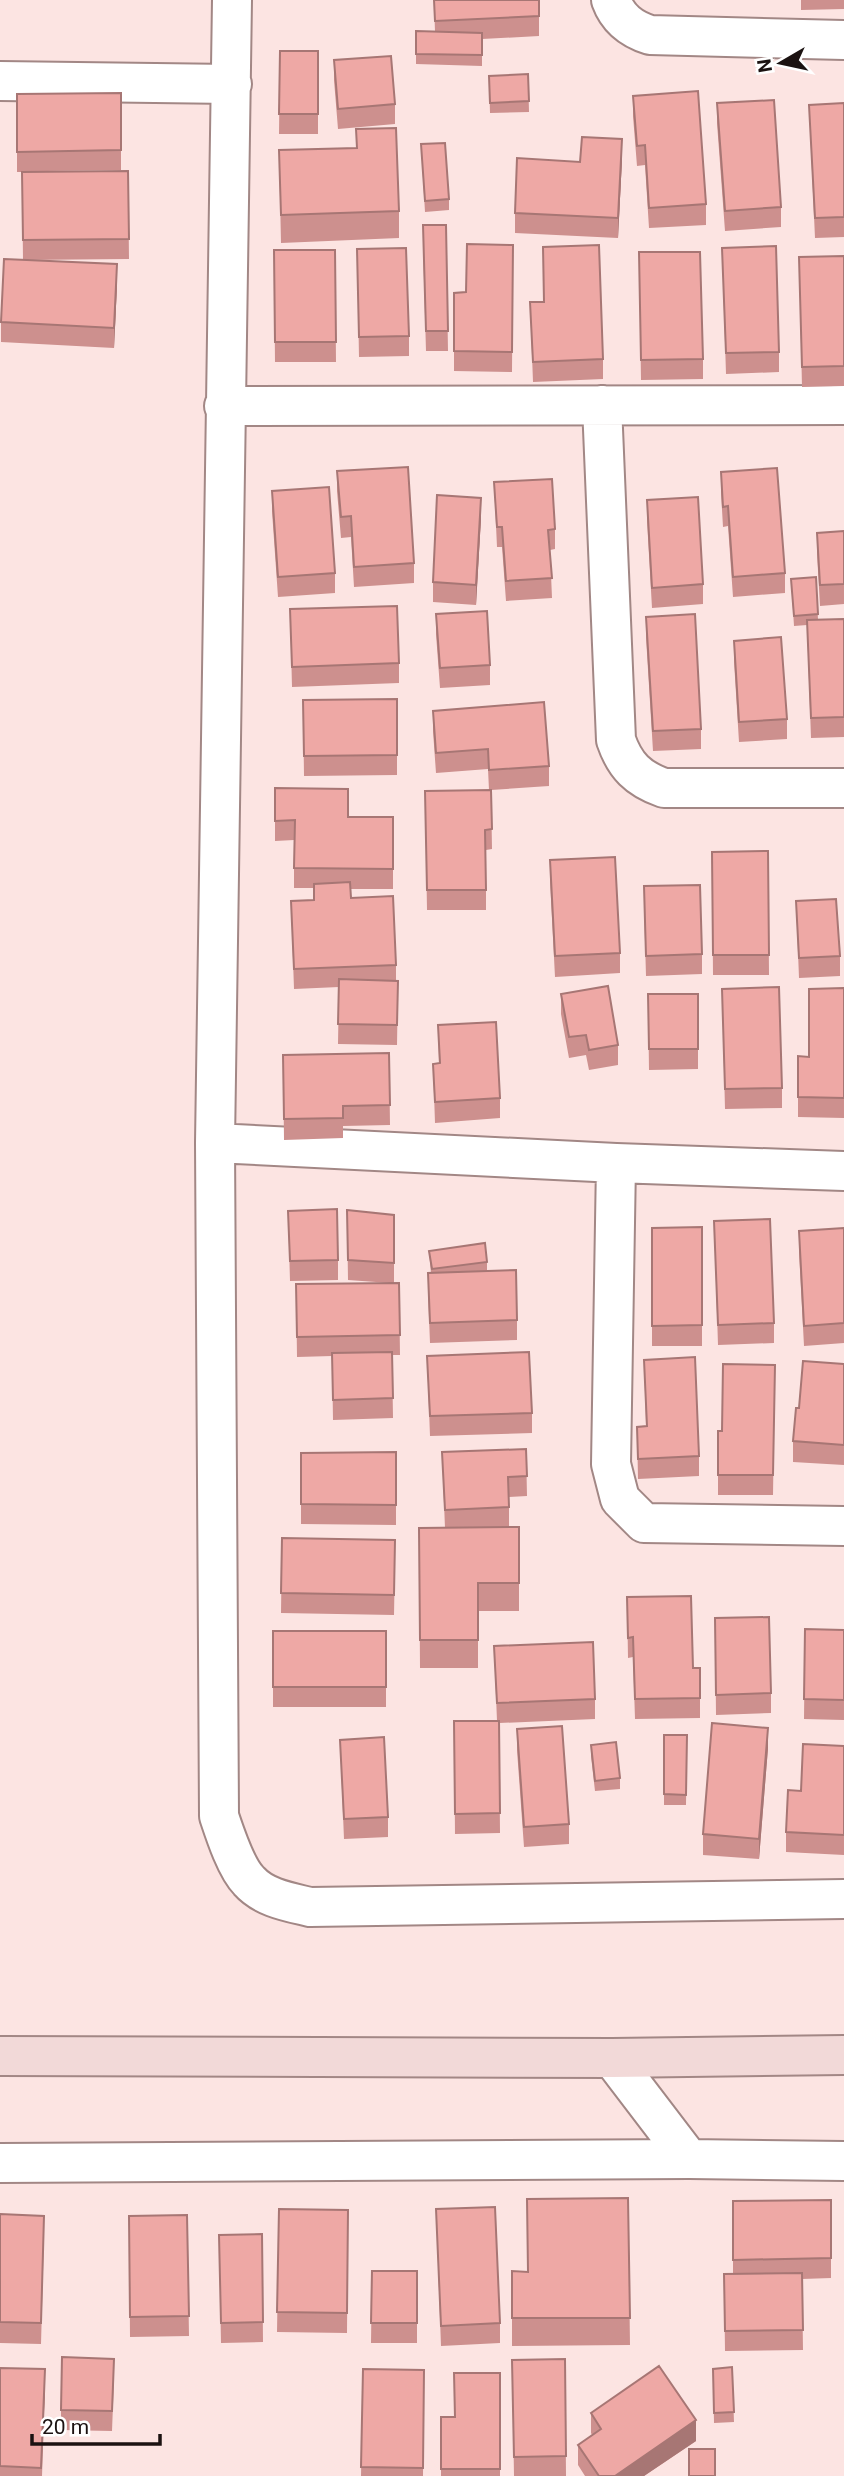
<svg xmlns="http://www.w3.org/2000/svg" width="844" height="2476" viewBox="0 0 844 2476" font-family="Roboto,sans-serif">
	<rect width="100%" height="100%" fill="#fce4e2"/>
	<g fill="none" stroke-linecap="round" stroke-linejoin="round">
		<g stroke="#a28785" stroke-width="42">
			<path id="street" d="M232,0l-17,1143 4,673c6,18 17,52 30,65 15,17 40,21 61,26l534,-8
				M611,0c7,19 20,29 39,35l194,5
				M0,81l232,3
				M602,405l14,335c9,26 22,39 48,48h180
				M224,406l620,-1
				M215,1143l401,20 228,8
				M616,1163l-5,301 9,35 24,24 200,3
				M612,2058l77,101
				M0,2163l689,-4 155,2"/>
		</g>
		<g stroke="#a28785" stroke-width="42">
			<path id="secondary" d="M0,2056l612,2 232,-3"/>
		</g>
		<use href="#street" stroke="#fff" stroke-width="38"/>
		<use href="#secondary" stroke="#f2d9d8" stroke-width="38"/>
	</g>
	<path fill="#cd908e" d="M434,0h105v36l-57,3v27l-66,-2v-33l19,1z
		M801,0h43v9l-43,1z
		M280,51h38v83h-39z
		M334,60l61,44v20l-57,5 -4,-49z
		M528,74l1,38 -39,1 -1,-37z
		M121,93v77l-74,1h81l1,88 -106,1 -1,-88h-5v-78z
		M633,96l73,108v21l-57,3 -4,-63 -8,1 -4,-50z
		M717,103l64,104v20l-56,4 -8,-108z
		M844,103v134l-29,1 -6,-133z
		M356,129l43,82v27l-118,5 -2,-93 77,-2z
		M421,144l28,55v11l-24,2z
		M622,159l-4,79 -103,-5v-20l65,-51z
		M446,225l2,126h-22l-3,-106z
		M513,245l-1,127 -58,-1v-78l12,-1z
		M543,247l60,112v20l-70,3 -3,-80h14z
		M722,248l57,104v20l-53,2z
		M357,249l52,87v20l-50,1z
		M274,250h61l1,112h-61z
		M639,252l64,107v20l-62,1z
		M844,256v130l-42,1 -3,-130z
		M117,284l-3,64 -113,-6v-20z
		M337,471l77,92v20l-60,4 -3,-50 -10,1 -4,-47z
		M721,472l64,101v20l-52,4 -5,-71 -5,1 -2,-35z
		M494,482l61,47v20l-5,1 2,48 -46,3 -4,-54h-5z
		M272,491l63,82v20l-57,4 -6,-86z
		M647,500l56,84v20l-51,4 -5,-88z
		M481,518l-5,87 -43,-3v-20z
		M844,531v73l-24,2 -3,-53v-20z
		M816,577l2,43 26,-1v118l-33,1 -4,-113 -13,1 -3,-47z
		M290,609l109,54v20l-107,4z
		M436,614l54,51v20l-50,3 -4,-54z
		M646,617l55,112v20l-48,2 -7,-114z
		M734,641l53,78v20l-48,3 -5,-81z
		M397,699v76l-93,1 -1,-76z
		M433,711l116,55v20l-58,4 1,59 -6,1v60h-59l-2,-119 64,-1 -1,-21 -52,4 -3,-42z
		M275,788l73,29h45v72h-43l1,9 45,67v16h2l-1,64 -59,-1 1,-57 -45,2 -3,-88 23,-1v-12h-20v-48l-19,1z
		M768,851l1,124h-56l-1,-123z
		M550,860l70,93v20l-65,4 -5,-97z
		M796,901l44,55v20l-41,2z
		M644,906l58,48v20l-56,2z
		M844,988v130l-46,-1v-61l11,1z
		M722,989l60,99v20l-57,1z
		M561,994l57,51v20l-29,5 -3,-15 -17,3 -8,-44z
		M648,994h50v75l-49,1z
		M438,1025l62,73v20l-65,5 -2,-59 6,-1z
		M389,1053l1,72 -47,1v12l-59,2 -1,-85z
		M347,1210l47,5v68h5l1,72h-8l1,63 -60,2 -1,-64 -35,1 -1,-73 94,-1 -42,-3z
		M288,1211l50,49v20l-48,1z
		M714,1221l60,102v20l-56,2z
		M702,1227v119h-50v-118z
		M844,1228v115l-40,3 -5,-95v-20z
		M429,1251l58,11v9l30,49v20l-87,3 -2,-50v-20h3z
		M427,1356l105,57v20l-102,3z
		M644,1360l55,96v20l-61,3 -1,-52 9,-1z
		M844,1364v101l-51,-3v-21z
		M775,1365l-2,130h-55v-64h4z
		M526,1449l1,47 -18,1v30h10v84h-41v57h-58l-1,-140h26l-3,-76z
		M396,1452v73l-95,-1v-71z
		M282,1538l113,22 -1,55 -113,-2z
		M627,1597l66,71h7v50l-65,1 -2,-62 -5,1z
		M715,1618l56,75v20l-55,2z
		M805,1629l39,1v90l-40,-1z
		M273,1631h113v76h-113z
		M494,1646l101,53v20l-96,4 1,110 -45,1 -1,-113h43z
		M517,1729l52,95v20l-45,3 -7,-97z
		M664,1735h23l-1,70h-22z
		M340,1740l48,77v20l-44,2z
		M591,1745l29,33v11l-25,2 -4,-35z
		M844,1746v109l-58,-3v-20l15,-41z
		M768,1748l-9,111 -56,-4v-21z
		M628,2198l2,147 -118,1v-75l15,1z
		M831,2200v78l-29,1 1,71 -78,1 -1,-77h9v-73z
		M279,2209l69,1 -1,123 -70,-1z
		M436,2209l64,114v20l-59,3z
		M0,2214l44,22 -3,108 -41,-1z
		M187,2215l2,121 -59,1 -1,-121z
		M262,2234l1,108 -42,1 -2,-108z
		M372,2271h45v72h-46z
		M565,2359l1,117h-52l-2,-116z
		M732,2367l2,55 -20,1 -1,-54z
		M0,2368l45,21 -3,87h-42z
		M363,2369l61,1 -1,106h-62z
		M500,2373v103h-59v-59h14z
		M114,2379l-2,52 -51,-1v-20z
		M591,2413l105,28 -52,35h-59l-7,-11v-20l14,-10 -1,-2z"/>
	<path fill="#a77674" d="M622,139v20l-4,79v-20z
		M117,264v20l-3,64v-20z
		M481,498v20l-5,87v-20z
		M768,1728v20l-9,111v-20z
		M45,2369v20l-4,87z
		M696,2420v21l-52,35h-29z"/>
	<path fill="#eea8a5" stroke="#a77674" stroke-width="2" d="M434,0h105v16l-104,5z
		M416,31l66,2v22l-66,-1z
		M280,51h38v63h-39z
		M391,56l4,48 -57,5 -4,-49z
		M528,74l1,27 -39,2 -1,-27z
		M698,91l8,113 -57,4 -4,-63 -8,1 -4,-50z
		M121,93v57l-104,2v-58z
		M774,100l7,107 -56,4 -8,-108z
		M844,103v114l-29,1 -6,-113z
		M396,128l3,83 -118,4 -2,-65 78,-2 -1,-19z
		M582,137l40,2 -4,79 -103,-5 2,-55 63,4z
		M445,143l4,56 -24,2 -4,-57z
		M128,171l1,68 -106,1 -1,-68z
		M423,225h23l2,106h-22z
		M467,244l46,1 -1,107 -58,-1v-58l12,-1z
		M599,245l4,114 -70,3 -3,-60h14l-1,-55z
		M776,246l3,106 -53,1 -4,-105z
		M406,248l3,88 -50,1 -2,-88z
		M274,250h61l1,92h-61z
		M639,252h61l3,107 -62,1z
		M844,256v110l-42,1 -3,-110z
		M4,259l113,5 -3,64 -113,-6z
		M408,467l6,96 -60,4 -3,-51 -10,1 -4,-46z
		M777,468l8,105 -52,4 -5,-71 -5,1 -2,-35z
		M552,479l3,50 -7,1 4,48 -46,3 -4,-54h-5l-3,-45z
		M329,487l6,86 -57,4 -6,-86z
		M437,495l44,3 -5,87 -43,-3z
		M698,497l5,87 -51,4 -5,-88z
		M844,531v53l-24,1 -3,-52z
		M816,577l2,37 -24,2 -3,-37z
		M397,606l2,57 -107,4 -2,-58z
		M487,611l3,54 -50,3 -4,-54z
		M695,614l6,115 -48,2 -7,-114z
		M844,619v98l-33,1 -4,-98z
		M781,637l6,82 -48,3 -5,-81z
		M397,699v56l-93,1 -1,-56z
		M544,702l5,64 -60,4 -1,-21 -52,4 -3,-42z
		M275,788l73,1v28h45v52l-99,-1 1,-48 -20,1z
		M491,790l1,39 -7,1 1,60h-59l-2,-99z
		M768,851l1,104h-56l-1,-103z
		M615,857l5,96 -65,3 -5,-96z
		M350,882l1,16 42,-2 3,69 -102,4 -3,-68 23,-1v-16z
		M700,885l2,69 -56,2 -2,-70z
		M836,899l4,57 -41,2 -3,-57z
		M339,979l59,2 -1,44 -59,-1z
		M608,986l10,59 -29,5 -3,-15 -17,2 -8,-43z
		M779,987l3,101 -57,1 -3,-100z
		M844,988v110l-46,-1v-41l11,1v-68z
		M648,994h50v55h-49z
		M496,1022l4,76 -65,4 -2,-38 7,-1 -2,-38z
		M389,1053l1,52 -47,1v12l-59,1 -1,-64z
		M337,1209l1,51 -48,1 -2,-50z
		M347,1210l47,5v48l-46,-3z
		M770,1219l4,104 -56,2 -4,-104z
		M702,1227v98l-50,1v-98z
		M844,1228v95l-40,3 -5,-95z
		M485,1243l2,19 -55,7 -3,-18z
		M516,1270l1,50 -87,3 -2,-50z
		M399,1283l1,52 -103,2 -1,-53z
		M392,1352l1,46 -60,2 -1,-47z
		M529,1352l3,61 -102,3 -3,-60z
		M695,1357l4,99 -61,3 -1,-32 10,-1 -3,-66z
		M803,1361l41,3v81l-51,-4 3,-33h3z
		M723,1364l52,1 -2,110h-55v-44h4z
		M526,1449l1,27 -19,1 1,30 -64,3 -3,-58z
		M396,1452v53l-95,-1v-51z
		M519,1527v56h-41v57h-58l-1,-112z
		M282,1538l113,2 -1,55 -113,-2z
		M691,1596l2,72h7v30l-65,1 -2,-62 -5,1 -1,-41z
		M769,1617l2,76 -55,2 -1,-77z
		M805,1629l39,1v70l-40,-1z
		M273,1631h113v56h-113z
		M593,1642l2,57 -98,4 -3,-57z
		M454,1721h45l1,92 -45,1z
		M712,1723l56,5 -9,111 -56,-5z
		M562,1726l7,98 -45,3 -7,-98z
		M664,1735h23l-1,60 -22,-1z
		M384,1737l4,80 -44,2 -4,-79z
		M616,1742l4,36 -25,3 -4,-36z
		M803,1744l41,2v89l-58,-3 2,-42 13,1z
		M628,2198l2,120h-118v-47l16,1 -1,-73z
		M831,2200v58l-98,2v-59z
		M495,2207l5,116 -59,3 -5,-117z
		M279,2209l69,1 -1,103 -70,-1z
		M0,2214l44,2 -3,107 -41,-1z
		M187,2215l2,101 -59,1 -1,-101z
		M262,2234l1,88 -42,1 -2,-88z
		M372,2271h45v52h-46z
		M802,2273l1,57 -78,1 -1,-57z
		M62,2357l52,2 -2,52 -51,-1z
		M565,2359l1,97 -52,1 -2,-97z
		M659,2366l37,54 -81,56h-16l-21,-31 23,-16 -10,-16z
		M732,2367l2,45 -20,1 -1,-44z
		M0,2368l45,1 -4,99 -41,-2z
		M363,2369l61,1 -1,98 -62,-1z
		M454,2373h46v96h-59v-52h14z
		M689,2449h26v27h-26z"/>
	<g transform="translate(781 63) rotate(261)" stroke="#ffffff" stroke-width="5" paint-order="stroke">
	<path d="M0-5L12 26L0 18L-12 26Z" fill="#1b1211"/>
	<text y="-10" font-size="19" font-weight="bold" text-anchor="middle" fill="#1b1211">N</text>
	</g>
	<path d="M32 2434v10h128v-10" fill="none" stroke="#1b1211" stroke-width="3.5"/>
	<text x="42" y="2434" font-size="21" fill="#1b1211" stroke="#ffffff" stroke-width="5" paint-order="stroke">20 m</text>
</svg>
